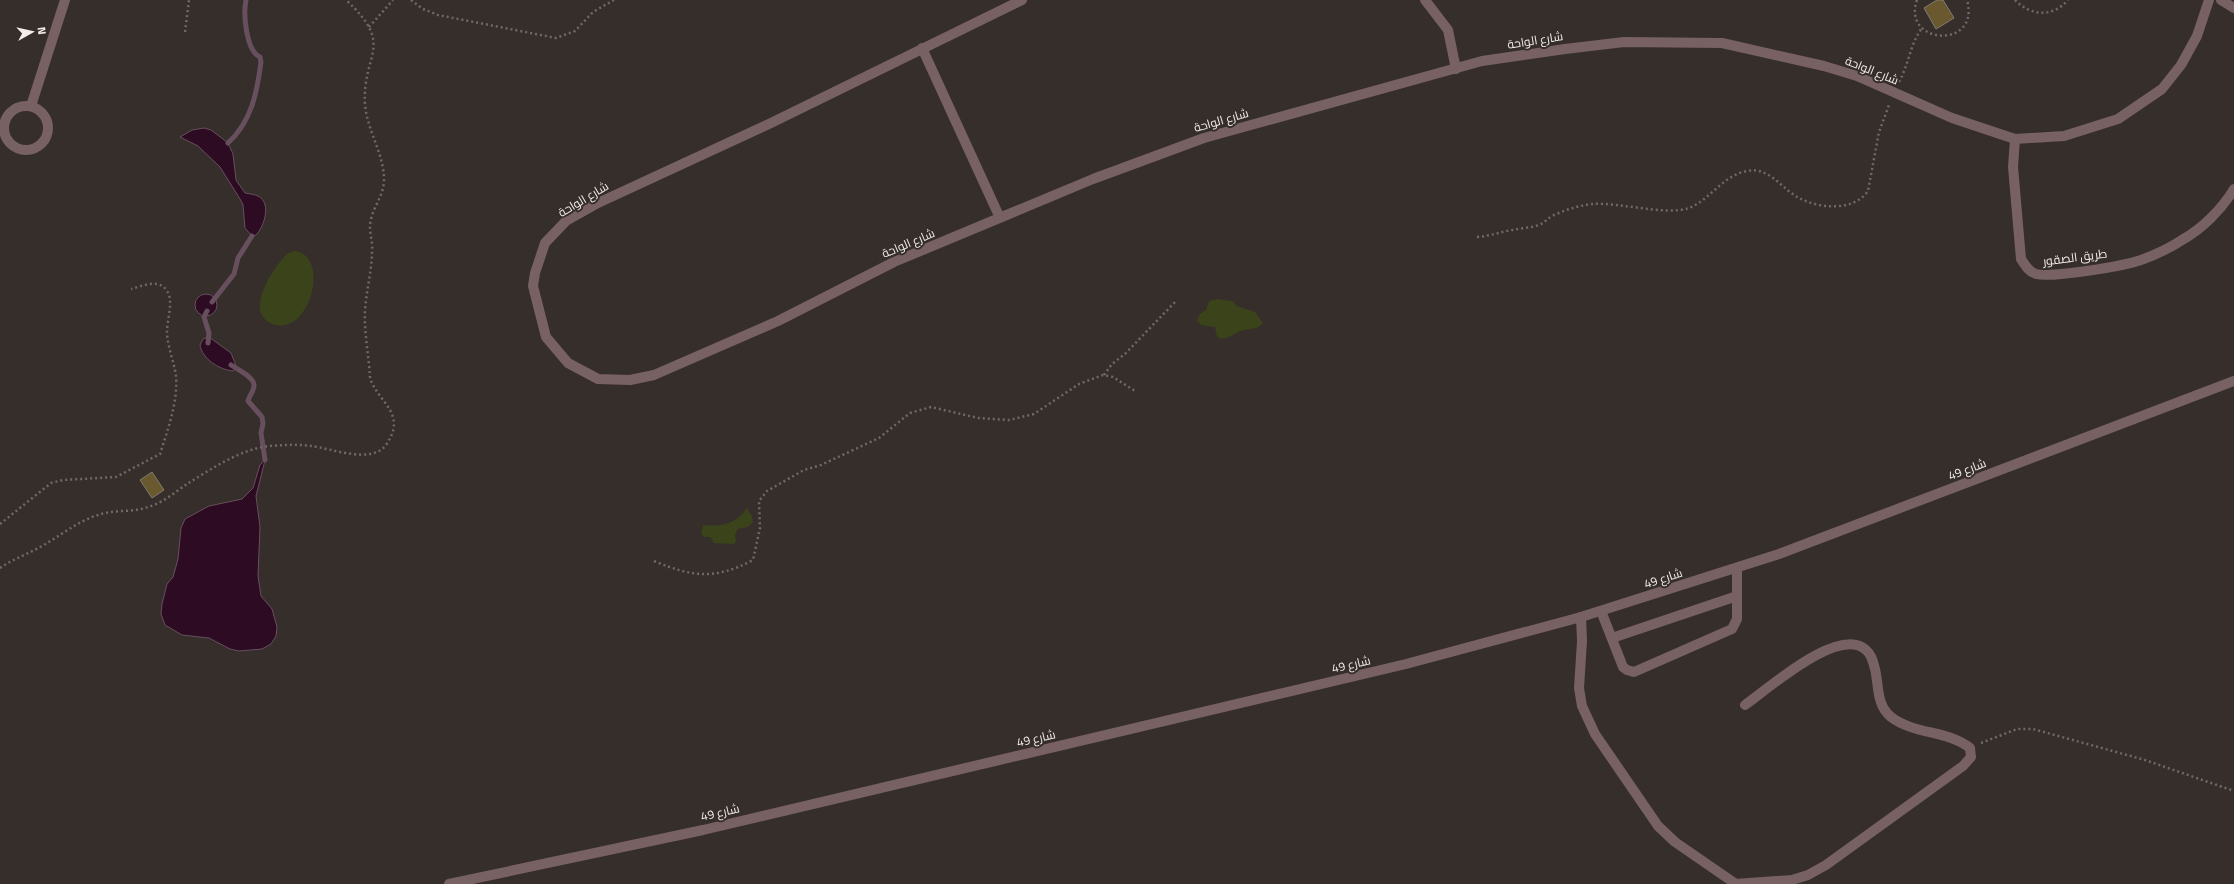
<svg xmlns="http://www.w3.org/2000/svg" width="2234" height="884" viewBox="0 0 2234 884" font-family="'Titillium Web',Cairo,sans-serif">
	<rect width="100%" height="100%" fill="#362e2a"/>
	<path fill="#3a431a" d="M297,251c36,10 8,95 -30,70 -20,-14 7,-54 19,-66 3,-3 7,-4 11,-4z
		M1217,299l15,2 5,5 18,6 8,11c-7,8 -16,5 -25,9 -7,4 -13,9 -21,5l-2,-10 -14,-2 -4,-5 3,-6 6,-4 3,-9z
		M747,508l5,8 1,6 -5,5 -10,2 -3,6 1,6 -2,3 -20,-1 -4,-6h-6l-3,-3 2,-9c17,2 34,-1 44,-17z"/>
	<path fill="#2d0b22" stroke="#684f5e" d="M204,128l7,2 17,13 5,11 3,26 9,13c4,1 9,1 13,3 14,7 6,31 -2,39l-4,1 -7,-8 -2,-23 -3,-6 -20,-32 -22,-21 -18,-9 12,-7z
		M195 305a11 11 0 1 1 22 0a11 11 0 1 1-22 0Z
		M209,337l22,16 5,13 -3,5c-13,-1 -31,-12 -33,-26l3,-6z
		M265,460l-9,36 4,31 -2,49 3,20 11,13 5,18 -1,9 -5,8 -9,5 -23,2 -9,-2 -21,-11 -27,-3 -17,-10 -4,-11 1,-10 5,-20 6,-7 5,-18 3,-31 4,-9 24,-13 33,-7 11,-11 7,-23z"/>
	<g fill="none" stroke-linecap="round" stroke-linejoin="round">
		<path stroke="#684f5e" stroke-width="5" d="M228,143c24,-22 29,-51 33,-81l-1,-5c-14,-6 -17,-43 -14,-57
			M212,302l22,-28 4,-16 14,-22
			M207,311l-3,6 5,16 -1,10
			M231,365c7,5 24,12 23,21 0,5 -5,10 -6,15l14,16 1,7 -2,9 4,27"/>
	</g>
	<path fill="#6a582e" stroke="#807c73" d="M1937,0h6l11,18 -18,11 -12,-21z
		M152,472l12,18 -12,8 -12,-18z"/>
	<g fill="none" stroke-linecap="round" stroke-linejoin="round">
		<path stroke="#706965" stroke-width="2.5" stroke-dasharray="2 3" stroke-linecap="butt" d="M411,0l12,9 15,6 118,23 19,-7 18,-19 21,-12
			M1917,0c-16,45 64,50 50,0
			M2015,0c16,16 37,18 53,0
			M369,27l24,-27
			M185,32l4,-32
			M1899,82c10,-18 11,-38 23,-54
			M1477,237c13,-1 23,-5 35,-7 9,-2 19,-2 27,-5 5,-2 8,-6 13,-9 13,-6 25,-10 40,-12 27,-2 74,12 97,4 21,-8 34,-33 58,-37 23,-5 36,20 54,28 21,10 53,12 67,-8l11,-59 10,-27
			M1104,375l8,-11 13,-10 51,-53
			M0,524l51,-41 12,-3 53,-3 44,-23c8,-25 18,-52 16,-78 -2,-15 -9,-30 -9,-45 0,-12 7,-30 0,-40 -8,-13 -25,-5 -36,-2
			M654,561c38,16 61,19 99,-1l7,-32 -1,-27 8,-10 37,-21 17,-5 58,-27 31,-25 21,-6 47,11 31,2 25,-6 45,-30 24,-9 10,2 22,14
			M0,568c13,-9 28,-14 42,-22 18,-10 36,-25 56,-31 16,-6 34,-2 50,-8 15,-4 27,-15 39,-23 24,-15 54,-35 82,-38 14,-1 28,-2 42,0 20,2 60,19 75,-1 22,-32 -8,-42 -16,-67 -1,-22 -6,-45 -5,-67 1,-20 7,-40 7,-60 1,-8 -2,-16 -2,-24 0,-17 14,-30 14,-47 0,-27 -17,-49 -19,-76 -3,-51 31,-58 -19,-104
			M1981,743l36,-14h16l112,31 89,31"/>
		<path stroke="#786162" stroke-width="10" d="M1601,611l22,56 4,3 7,2 98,-43 5,-10v-51
			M1581,617l1,24 -3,47 3,18 13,28 63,92 17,16 61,42
			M1612,638l125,-42
			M1735,884l57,-4 16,-5 18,-10 137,-99 8,-9 -1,-9c-23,-18 -55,-13 -79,-31 -15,-12 -12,-32 -16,-48 -2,-7 -3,-14 -9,-19 -27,-25 -98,39 -121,55"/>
		<path stroke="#786162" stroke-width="10" d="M1022,0l-251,123 -173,80 -32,18 -21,22 -10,30 -2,13 13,51 22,26 30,16 32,1 24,-5 124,-54 116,-59 199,-83 111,-41 278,-77 83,-12 59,-7 98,1 102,23 33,10 95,42 63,21 49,-3 54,-17 44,-30 19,-24 16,-29 12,-36
			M1425,0l23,30 8,39
			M2221,0l13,8
			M922,48l78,170
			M4 128a22 22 0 1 1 44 0a22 22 0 1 1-44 0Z
			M31,106l34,-106
			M2015,139l-2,28 8,92c4,6 8,13 15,15 16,4 88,-8 105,-14 14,-5 29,-12 41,-20 20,-11 40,-31 52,-51
			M449,884l254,-54 703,-166 175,-47 198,-63 455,-173"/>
	</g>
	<g text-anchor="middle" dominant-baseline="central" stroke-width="4" stroke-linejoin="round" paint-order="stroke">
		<g font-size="12" fill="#f3eeeb" stroke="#362e2a">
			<text transform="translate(1535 40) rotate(-9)">شارع الواحة</text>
			<text transform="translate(1872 70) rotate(22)">شارع الواحة</text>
			<text transform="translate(1221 120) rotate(-16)">شارع الواحة</text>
			<text transform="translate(583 199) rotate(-31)">شارع الواحة</text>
			<text transform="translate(908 243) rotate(-23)">شارع الواحة</text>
			<text transform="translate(2075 257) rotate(-7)">طريق الصقور</text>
			<text transform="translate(1967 469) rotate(-21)">شارع 49</text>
			<text transform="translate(1663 578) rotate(-18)">شارع 49</text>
			<text transform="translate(1351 664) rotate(-13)">شارع 49</text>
			<text transform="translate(1036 738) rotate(-13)">شارع 49</text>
			<text transform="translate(720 812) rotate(-13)">شارع 49</text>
		</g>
	</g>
	<g transform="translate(32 32) rotate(82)" stroke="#362e2a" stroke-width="3" paint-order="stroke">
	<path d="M0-3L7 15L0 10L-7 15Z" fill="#f3eeeb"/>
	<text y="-6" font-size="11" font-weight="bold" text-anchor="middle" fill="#f3eeeb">N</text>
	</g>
</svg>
